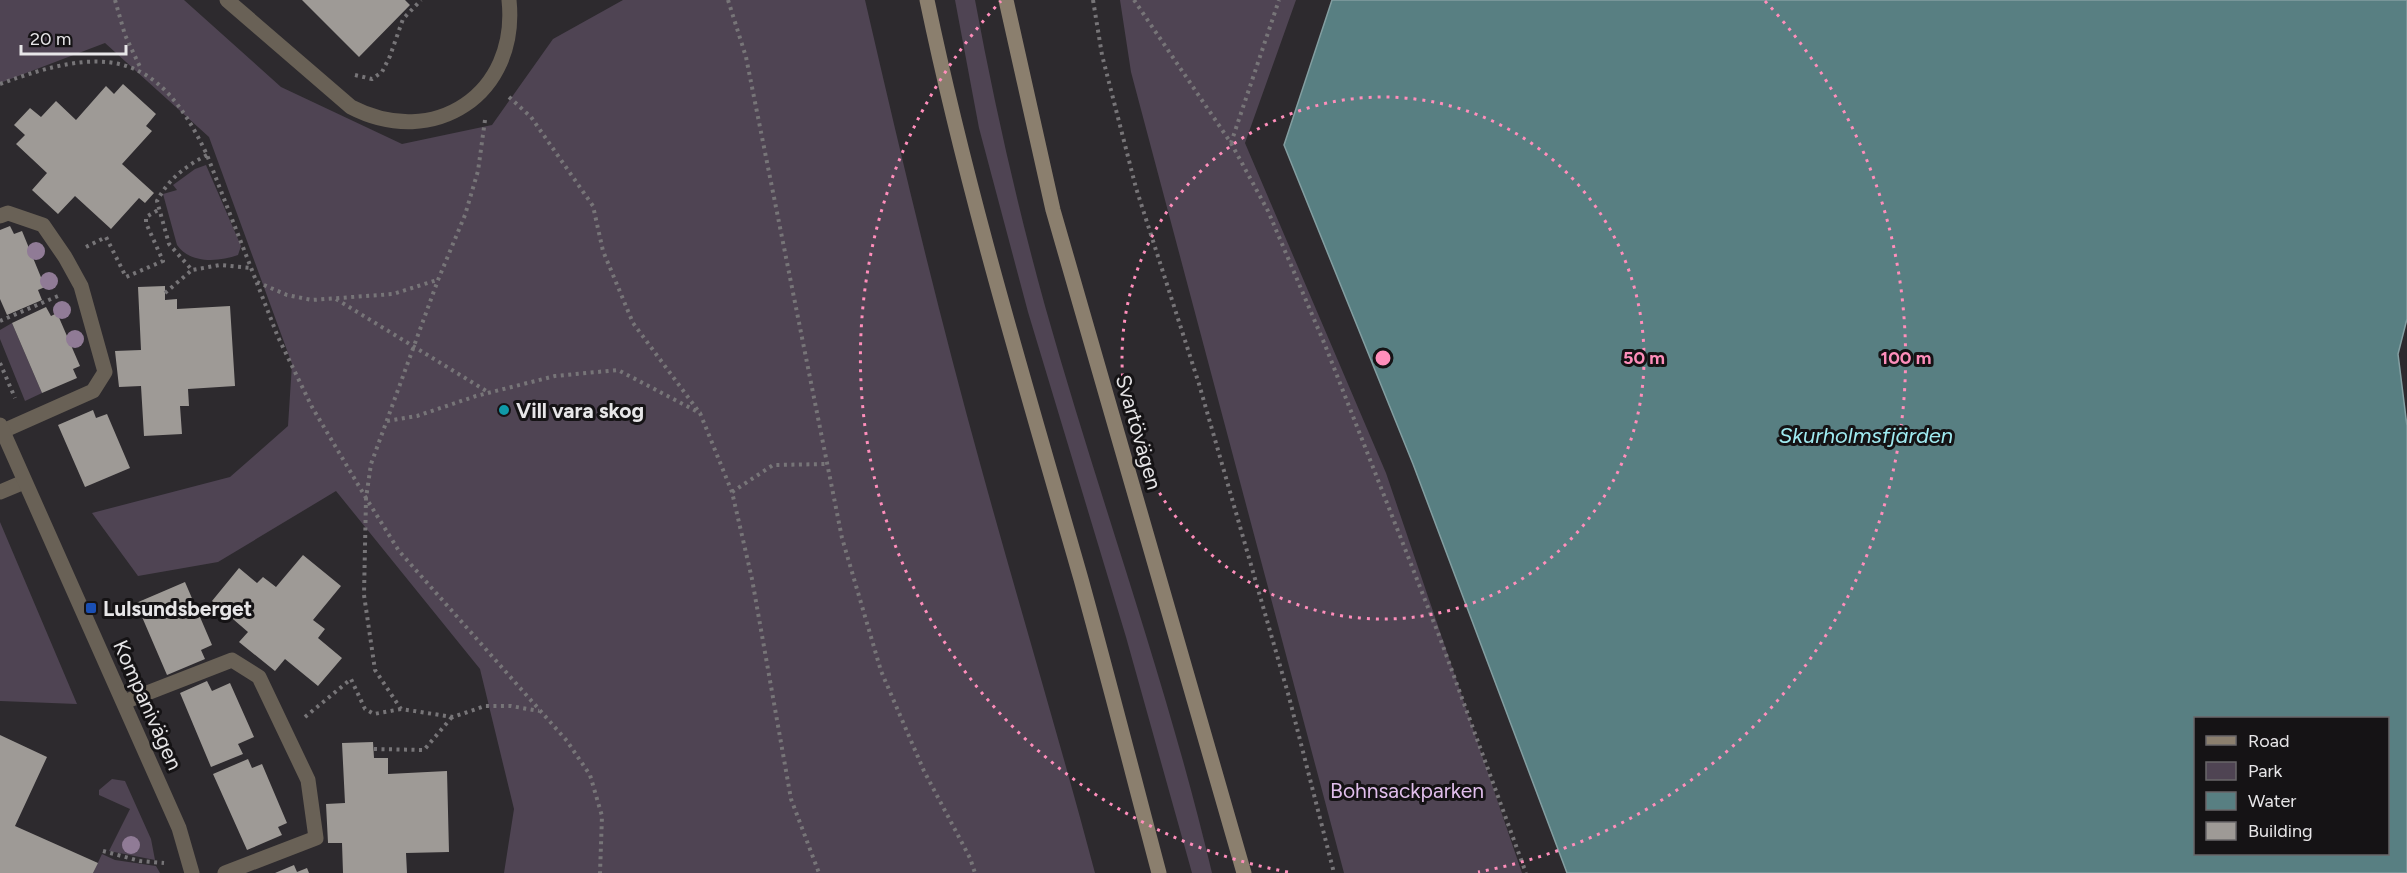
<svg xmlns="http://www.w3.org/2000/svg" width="2407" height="873" viewBox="0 0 2407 873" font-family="Figtree,sans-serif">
	<rect width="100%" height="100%" fill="#2d2a2e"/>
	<path fill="#4f4453" d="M0,0h184l97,87 121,57 90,-19 61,-86 70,-39h242c36,156 73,312 116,467 37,135 78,270 114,406h-591l10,-64 -34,-140 -144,-178 -118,71 -80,14 -46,-63 138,-36 58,-51 4,-62 -83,-227 -104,-94 -105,40z
		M955,0h20c19,103 42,205 70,306 53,189 122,376 167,567h-20l-66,-236 -98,-325 -49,-184z
		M1120,0h176l-51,143 141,330 136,400h-178l-213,-801z
		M206,165l35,81 -3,9c-19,7 -48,9 -61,-10l-14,-51 14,-4 -4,-5 22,-16z
		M12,323l30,70 -17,8 -25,-62v-9z
		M0,522l77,182 -77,-3z
		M112,779l13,2 26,58 4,21 -46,-9 21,-42 -31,-14v-5z
		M102,854l13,6 41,6 4,7h-67z"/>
	<path fill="#587f82" stroke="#839ea1" stroke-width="1.5" fill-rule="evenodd" d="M1332,0h1075v319l-9,35 9,72v447h-840l-154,-409 -129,-319zM2196,718h192v136h-192z"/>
	<path fill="#9e9a96" d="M302,0h103l5,5 -51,52z
		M123,84l33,30 -10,12 6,5 -30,33 32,29 -9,10 -6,-5 -28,31 -36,-33 -17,18 -26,-24 15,-17 -31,-29 9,-9 -11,-10 16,-17 11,9 15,-16 20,19 30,-34 8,8z
		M10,226l4,8 8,-3 23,56 -7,3 4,10 -35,15 -7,-16v-69z
		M165,286v14l12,-1v10l53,-3 5,80 -47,3 1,17h-9l2,28 -38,2 -3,-50 -22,1 -4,-36 26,-1 -3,-63z
		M46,307l5,9 6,-3 23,53 -7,3 4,9 -35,15 -30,-70z
		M93,410l3,8 11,-4 23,54 -45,19 -27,-62z
		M303,555l38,31 -28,34 12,9 -7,9 24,20 -24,28 -33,-27 -10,12 -36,-29 9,-10 -36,-31 27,-33 18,15 6,-6 13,10z
		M185,582l27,63 -11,5 4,9 -38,16 -31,-72z
		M207,681l5,10 18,-8 24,54 -16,7 5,10 -32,13 -31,-74z
		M0,735l47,22 -32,69 83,37 -5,10h-93z
		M373,742l1,16h14v16l59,-3 2,81 -43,1 1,20h-64l-1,-30h-14l-2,-39 19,-1 -3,-60z
		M248,759l4,9 10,-4 25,59 -9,4 4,8 -35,15 -34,-76z
		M294,865l3,7 10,-4 2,5h-34z"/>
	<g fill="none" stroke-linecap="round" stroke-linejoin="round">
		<path stroke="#777578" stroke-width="4" stroke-dasharray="3 4.5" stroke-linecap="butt" d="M115,0l10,35 16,34
			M728,0l18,57 96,481 39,133 43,100 46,87 5,15
			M1093,0l9,55 34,133 63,196 90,313 45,176
			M1134,0l97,143 48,-143
			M355,75l17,4 10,-7 8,-16 13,-37 18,-19
			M0,84c103,-38 157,-36 207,71l71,182 34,70 54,91 33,53 168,190 23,34 12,41 -2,57
			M509,97l22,20 62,89 10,45 30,72 66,89
			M485,120l-7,51 -13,44 -27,65 -67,184 -5,34 -2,97 11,75 26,39 52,8 32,-11h26l28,5
			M1231,143l37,68 57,134 115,293 86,235
			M207,155c-21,11 -38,23 -50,46l12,43 23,26 28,-5 32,3
			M86,247l20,-10 20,40 37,-16 -17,-38v-6l14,-8
			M257,282l30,13 25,5 81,-6 44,-14
			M165,293l27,-23
			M336,299l152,93
			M0,321l58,-25
			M0,363l15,35
			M387,421l30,-5 59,-20 79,-20 63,-6 82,43 32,79 20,87 39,220 28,74
			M732,492l41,-27 54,-1
			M305,717l46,-38 14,30 9,5 27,-5
			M374,749l50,1 28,-33
			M103,851l37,10 24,2"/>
		<path stroke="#696156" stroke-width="15" d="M0,216l8,-3 35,12 22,32 16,29 24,86 -12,19 -90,40
			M0,492l24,-10
			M124,702l108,-42 27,17 49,103 8,58 -91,35"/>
		<path stroke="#696156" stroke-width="15" d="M227,0l124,107c83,43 168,-13 158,-107
			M0,425l179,403 13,45"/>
		<path stroke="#8b7f6e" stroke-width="15" d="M927,0c41,196 99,387 154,579 27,98 52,196 78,294
			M1006,0l47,210 191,663"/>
	</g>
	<g fill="#907b96">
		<circle cx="36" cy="251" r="9"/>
		<circle cx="49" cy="281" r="9"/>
		<circle cx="62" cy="310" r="9"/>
		<circle cx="75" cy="339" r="9"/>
		<circle cx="131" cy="845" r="9"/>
	</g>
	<g fill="none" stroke="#ff8ebb" stroke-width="3" stroke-dasharray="3 6">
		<circle cx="1383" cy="358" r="261"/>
		<path d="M1288 872A523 523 0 0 1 1001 1M1765 1A523 523 0 0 1 1478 872"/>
	</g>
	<circle fill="#0f9aa8" stroke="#151315" stroke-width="2" cx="504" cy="410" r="6"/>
	<rect fill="#1a4fb4" stroke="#151315" stroke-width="2" x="85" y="602" width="12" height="12" rx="3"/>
	<g text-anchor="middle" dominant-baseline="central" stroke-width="6" stroke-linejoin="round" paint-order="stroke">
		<g font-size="21" font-weight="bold" fill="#e7e6e8" stroke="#151315" text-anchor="start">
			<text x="516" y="410">Vill vara skog</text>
			<text x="103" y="608">Lulsundsberget</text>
		</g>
		<g font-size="21" fill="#e7e6e8" stroke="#151315">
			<text transform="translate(1139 432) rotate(74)">Svartövägen</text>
			<text transform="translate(148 705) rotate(66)">Kompanivägen</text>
		</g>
		<g font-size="21" fill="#e1beec" stroke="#151315">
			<text x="1407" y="790">Bohnsackparken</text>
		</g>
		<g font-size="22" font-style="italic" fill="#a0ebf1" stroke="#151315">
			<text x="1866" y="435">Skurholmsfjärden</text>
		</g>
	</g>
	<circle cx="1383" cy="358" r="9" fill="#ff8ebb" stroke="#151315" stroke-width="3"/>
	<g font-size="18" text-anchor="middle" font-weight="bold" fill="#ff8ebb" stroke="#151315" stroke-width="6" stroke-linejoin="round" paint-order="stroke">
		<text x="1644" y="364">50 m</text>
		<text x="1906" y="364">100 m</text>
	</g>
	<rect x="2194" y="717" width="195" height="138" fill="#151315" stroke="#696769" stroke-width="1.5"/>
	<rect x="2206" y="736" width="30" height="9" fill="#8b7f6e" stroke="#696769" stroke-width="1.5"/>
	<text x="2248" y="747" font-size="18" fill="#e7e6e8">Road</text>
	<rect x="2206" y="762" width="30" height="18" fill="#4f4453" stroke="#696769" stroke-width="1.5"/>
	<text x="2248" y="777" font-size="18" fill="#e7e6e8">Park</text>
	<rect x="2206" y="792" width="30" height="18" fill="#587f82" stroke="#696769" stroke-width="1.5"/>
	<text x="2248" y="807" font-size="18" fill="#e7e6e8">Water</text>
	<rect x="2206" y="822" width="30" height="18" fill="#9e9a96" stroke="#696769" stroke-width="1.5"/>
	<text x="2248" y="837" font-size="18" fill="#e7e6e8">Building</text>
	<path d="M21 45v9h105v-9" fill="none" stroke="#e7e6e8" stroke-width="3"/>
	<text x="30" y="45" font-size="18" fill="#e7e6e8" stroke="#151315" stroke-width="4.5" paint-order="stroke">20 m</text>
</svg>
